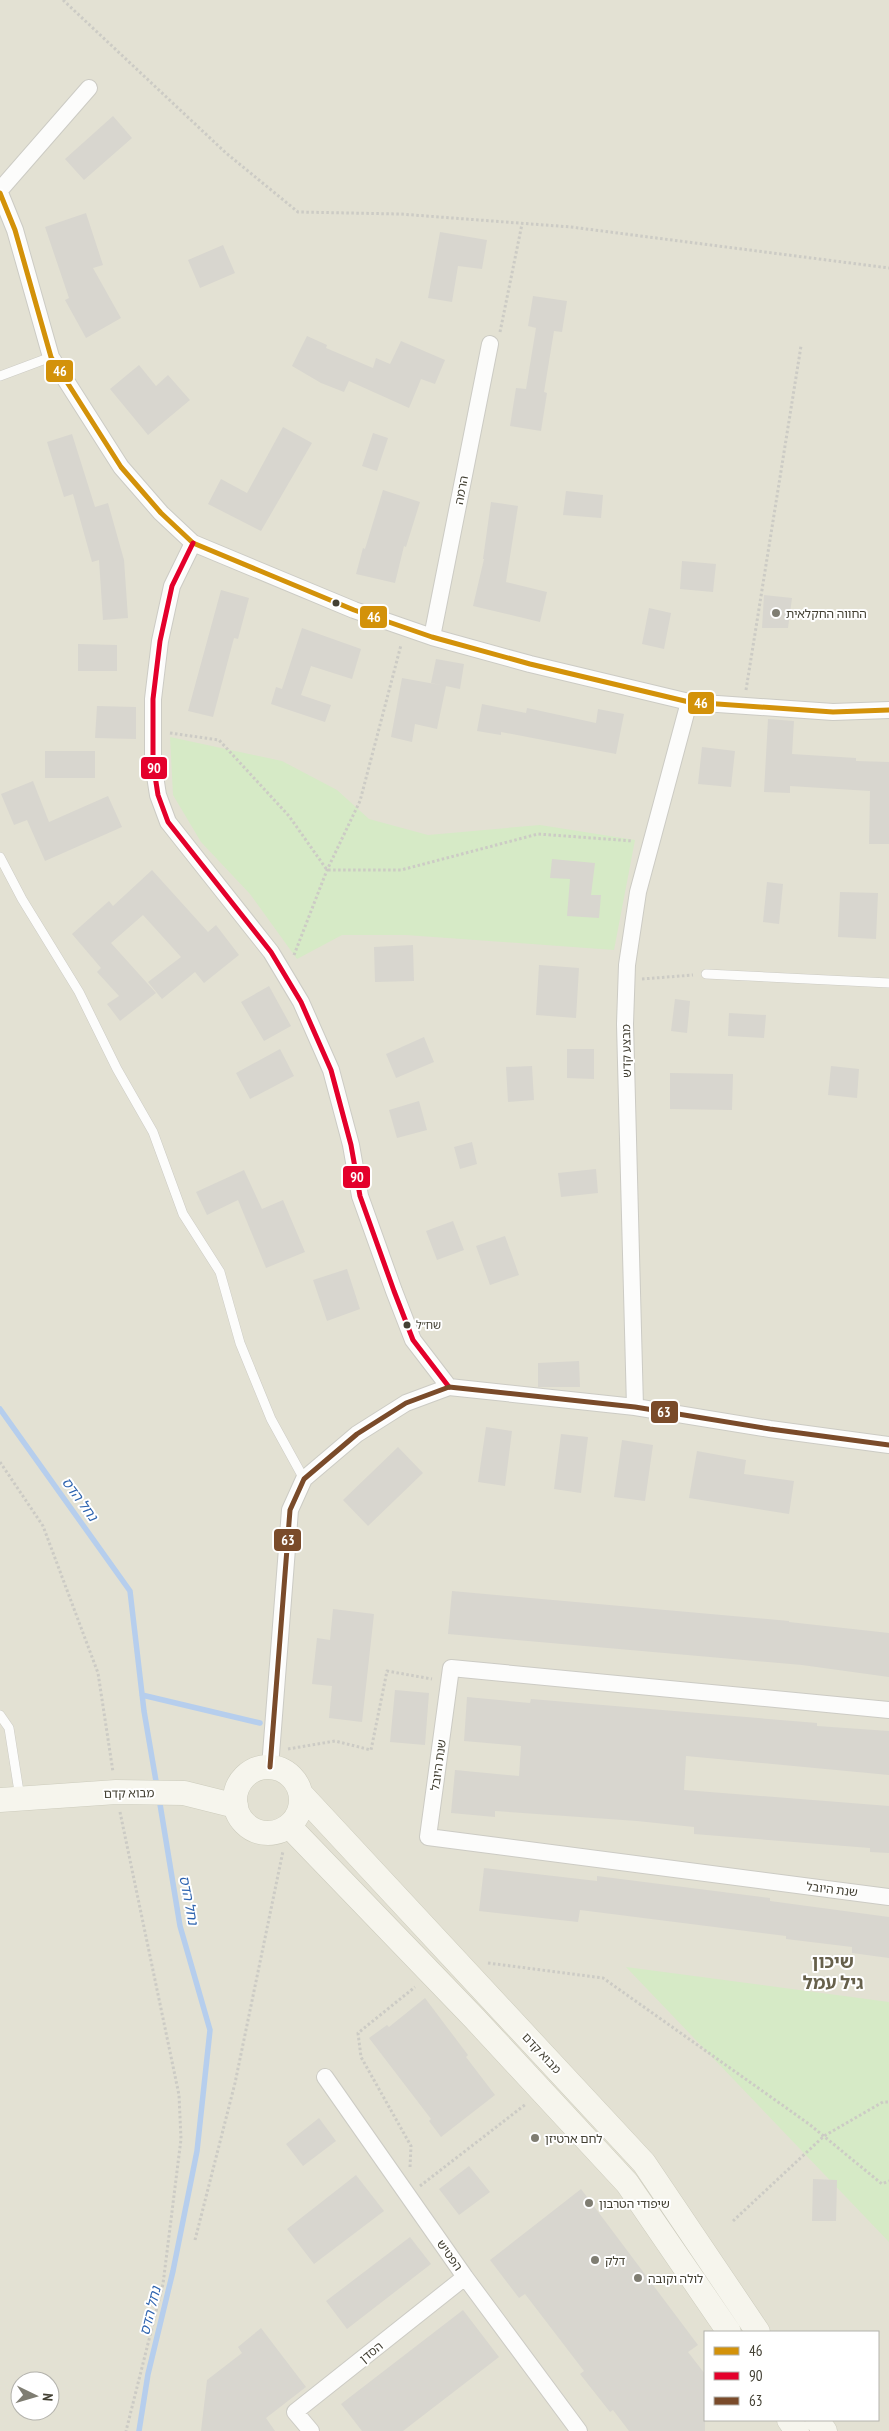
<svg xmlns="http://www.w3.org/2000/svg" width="889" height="2431" viewBox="0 0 889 2431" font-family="'PT Sans Narrow','Noto Sans Hebrew',sans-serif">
	<rect width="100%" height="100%" fill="#eeede6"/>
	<path fill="#e3e1d3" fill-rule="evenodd" d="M0,0h889v2431h-889zM705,2332h173v88h-173zM20,2381h30v30h-30z"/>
	<path fill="#d6eac6" d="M170,737l112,24 55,29 32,29 59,16 112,-10 95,15 -21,110 -208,-15h-64l-45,24 -47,-65 -49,-52 -28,-47z
		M626,1967l263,35v240z"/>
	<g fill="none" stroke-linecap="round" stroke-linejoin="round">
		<path stroke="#b6ceed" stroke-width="5.5" d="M0,1409l130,182 14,120 13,76
			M142,1695l118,28
			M139,2431l9,-57 25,-103 24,-120 13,-121 -30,-104 -21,-128"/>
	</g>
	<path fill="#d8d6cf" d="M113,116l19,22 -48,42 -19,-21z
		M86,213l17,52 -10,3 28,50 -35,20 -21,-38 4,-2 -24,-71z
		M440,232l47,8 -5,29 -24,-3 -6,36 -24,-4z
		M223,245l12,28 -35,15 -12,-28z
		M533,296l34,5 -5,31 -8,-1 -10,61 3,1 -6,38 -31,-5 6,-38 10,1 10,-61 -8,-2z
		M307,336l20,9 -1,3 47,20 3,-10 14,6 11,-23 44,19 -10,24 -14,-5 -12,29 -60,-27 -5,11 -23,-9 -29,-17z
		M139,365l17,21 12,-11 22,25 -42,35 -38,-46z
		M283,427l29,16 -51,88 -53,-27 13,-25 26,14z
		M373,433l15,5 -11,33 -15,-5z
		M72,434l23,73 13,-4 16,57 4,58 -25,2 -4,-60 -7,2 -19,-68 -9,3 -17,-55z
		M383,490l37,12 -14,45 -2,-1 -9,37 -39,-9 7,-26 2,1z
		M566,491l37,4 -2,23 -38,-3z
		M491,502l27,4 -12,76 41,10 -7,30 -67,-16 11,-47h-1z
		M682,561l34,3 -3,28 -33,-3z
		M221,590l28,8 -11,41 -4,-1 -21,79 -25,-6z
		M764,595l28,3 -4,30h-26z
		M649,608l22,5 -7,36 -22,-5z
		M302,628l59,21 -9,30 -41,-13 -10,29 30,10 -6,17 -54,-18 5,-17 6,2z
		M78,644l39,1v26h-39z
		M436,659l28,5 -4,25 -29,-6z
		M402,678l44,8 -9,43 -22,-5 -3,18 -21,-5z
		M482,704l44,9 1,-5 69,15 2,-14 26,5 -8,40 -115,-22v3l-24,-4z
		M97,706l39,1v32l-41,-1z
		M768,719l26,2 -2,33 64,4v3l33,1v82h-20l1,-53 -80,-5v7l-26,-1z
		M702,747l33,4 -4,36 -33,-3z
		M45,751h50v27h-50z
		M33,781l16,41 59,-26 14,31 -77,34 -18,-41 -13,5 -13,-31z
		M552,859l43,4 -4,32h10l-2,23 -32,-2 3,-37 -20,-1z
		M152,870l56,62 8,-7 23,30 -35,28 -9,-11 -33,27 -14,-17 33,-25 -38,-42 -32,28 45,50 -36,28 -13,-17 12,-8 -22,-24 4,-4 -29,-34 37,-33 4,5z
		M767,882l16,2 -4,40 -16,-2z
		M840,892l38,1 -2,46 -38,-2z
		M413,945l1,36 -39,1 -1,-35z
		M539,965l40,3 -3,50 -40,-3z
		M269,986l22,40 -27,15 -23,-39z
		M675,999l15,2 -3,32 -16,-2z
		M729,1013l37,2 -2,23 -36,-2z
		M424,1037l10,25 -38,16 -10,-24z
		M280,1049l14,27 -44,23 -14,-26z
		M567,1049h27v30l-27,-1z
		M532,1066l2,34 -26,2 -2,-35z
		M831,1066l28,3 -2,29 -29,-3z
		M670,1073l63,1 -1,36 -62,-1z
		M419,1101l8,29 -30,8 -8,-28z
		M472,1142l5,22 -17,5 -6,-22z
		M596,1169l2,24 -37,4 -3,-24z
		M244,1170l18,39 21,-9 22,52 -39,16 -28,-68 -31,15 -11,-23z
		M453,1221l11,29 -27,10 -11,-29z
		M505,1236l14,39 -29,10 -14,-39z
		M347,1269l13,40 -33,12 -14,-41z
		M579,1361l1,26h-42v-24z
		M486,1427l26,4 -7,55 -27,-4z
		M561,1434l27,3 -7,56 -27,-4z
		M622,1440l31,5 -8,56 -31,-4z
		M398,1447l25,26 -55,53 -25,-26z
		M697,1451l49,9 -2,14 50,7 -5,33 -100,-16z
		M452,1591l337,30v1l100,11v44l-87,-12 -354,-31z
		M333,1609l41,5 -12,108 -33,-4 3,-32 -20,-2 5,-46 13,2z
		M395,1690l34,3 -4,52 -35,-3z
		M467,1697l63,6 1,-4 286,24v3l72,5v44l-203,-19 -2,34 205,16v47l-19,-1v-4l-176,-14v-7l-57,-6 -142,-10v6l-44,-4 4,-43 64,6 2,-30 -57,-5z
		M484,1868l113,13v-5l173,22v3l119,16v41l-37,-5v-6l-66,-8v-3l-206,-26 -2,12 -99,-11z
		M425,1998l43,57 -2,2 29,38 -54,42 -12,-16 2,-2 -62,-81 18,-13 2,2z
		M319,2118l17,23 -33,25 -17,-22z
		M469,2166l21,26 -31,23 -20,-26z
		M356,2175l28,36 -70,53 -27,-35z
		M813,2179l24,1 -1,41h-24z
		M581,2189l117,156 -10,7 17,22v57h-76l-16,-21 -3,2 -30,-38 4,-3 -59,-77 -6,4 -29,-38z
		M410,2237l21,27 -84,65 -21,-28z
		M463,2310l36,47 -96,74h-41l-21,-27z
		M261,2328l45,59 -40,31 9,13h-74l6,-51 35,-27 -4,-6z"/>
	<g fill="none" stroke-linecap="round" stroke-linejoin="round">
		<g stroke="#cccbc4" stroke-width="10">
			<path id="lane" d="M0,376l51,-19
				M0,857l22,42 57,93 38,77 36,63 30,82 37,58 20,71 31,76 33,60
				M706,974l183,9
				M0,1715l9,13 11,70"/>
		</g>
		<g stroke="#cccbc4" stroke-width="18">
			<path id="street" d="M0,190l89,-102
				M0,193l15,37 36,127 70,110 40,46 32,30 161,67 78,27 98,27 159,38 144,10 56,-2
				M193,543l-21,43 -12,55 -7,58v64l5,32 10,27 103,130 30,50 30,68 20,75 9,51 34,95 19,49 36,47
				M432,637l58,-293
				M635,1407l-10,-383 2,-59 11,-73 51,-190
				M889,1710l-438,-42 -23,169 461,60
				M270,1767l20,-257 14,-31 53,-45 49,-31 43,-16 186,20 135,22 119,16
				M325,2077l140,200 114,154
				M311,2431l-16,-19 170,-135"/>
		</g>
		<g stroke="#cdccbd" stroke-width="25">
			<path id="secondary" d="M235 1800a33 33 0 1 1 66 0a33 33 0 1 1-66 0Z
				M301,1794l343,369 114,169
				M0,1800l116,-8 68,1 52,13
				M289,1826l186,193 152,164 102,149
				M789,2420l8,11
				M817,2420l8,11"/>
		</g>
		<path stroke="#cccbc5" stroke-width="3" stroke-dasharray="2.5 2.5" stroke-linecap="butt" d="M63,0l163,153 72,59 102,2 171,13 318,41
			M500,332l22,-108
			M746,690l55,-344
			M170,733l49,7 70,76 38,54h74l137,-36 95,7
			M294,955l33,-85 33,-69 41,-156
			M642,979l51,-4
			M0,1462l43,64 55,147 15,99
			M288,1749l47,-8 36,9 16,-79 45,8
			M120,1812l59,283 2,44 -18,145 -37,147
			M488,1963l115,15 206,146 73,60 7,-3
			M410,2167l1,-21 -50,-89 -3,-24 57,-46
			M420,2186l106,-82
			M733,2221l91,-85 59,-34h6
			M195,2240l40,-157 48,-232"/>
		<use href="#lane" stroke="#fcfcfb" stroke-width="9"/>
		<use href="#street" stroke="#fcfcfb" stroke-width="16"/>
		<use href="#secondary" stroke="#f6f5ed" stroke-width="24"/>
		<g stroke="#fff" stroke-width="9">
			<path id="bus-1" d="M0,193l15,37 36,127 70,110 40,46 32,30 161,67 78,27 98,27 159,38 144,10 56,-2"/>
		</g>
		<g stroke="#fff" stroke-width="9">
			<path id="bus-2" d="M193,543l-21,43 -12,55 -7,58v64l5,32 10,27 103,130 30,50 30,68 20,75 9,51 34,95 19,49 36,47"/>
		</g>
		<g stroke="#fff" stroke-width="9">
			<path id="bus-3" d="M270,1767l20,-257 14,-31 53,-45 49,-31 43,-16 186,20 135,22 119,16"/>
		</g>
		<use href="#bus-1" stroke="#d3920a" stroke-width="5"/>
		<use href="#bus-2" stroke="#e4002b" stroke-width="5"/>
		<use href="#bus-3" stroke="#7a4b2a" stroke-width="5"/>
	</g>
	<g fill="#434033" stroke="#fff" stroke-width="2">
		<circle cx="336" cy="603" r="4.5"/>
		<circle cx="407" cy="1325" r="4.5"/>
	</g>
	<g fill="#7f7d72" stroke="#fff" stroke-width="2">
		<circle cx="776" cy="613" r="5"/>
		<circle cx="535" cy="2138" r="5"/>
		<circle cx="589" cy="2203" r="5"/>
		<circle cx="595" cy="2260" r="5"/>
		<circle cx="638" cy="2278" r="5"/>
	</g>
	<g text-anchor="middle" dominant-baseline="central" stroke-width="4" stroke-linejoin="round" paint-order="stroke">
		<g font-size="11" fill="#434033" stroke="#fff" text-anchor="start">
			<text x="416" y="1325">שח״ל</text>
		</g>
		<g font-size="12" fill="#434033" stroke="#fff">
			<text transform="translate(461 490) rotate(-79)">הרמה</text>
			<text transform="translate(626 1051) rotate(-91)">מבצע קדש</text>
			<text transform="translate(438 1765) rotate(-82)">שנת היובל</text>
			<text transform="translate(129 1793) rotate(-1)">מבוא קדם</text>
			<text transform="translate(832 1889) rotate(7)">שנת היובל</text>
			<text transform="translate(542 2053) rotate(47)">מבוא קדם</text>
			<text transform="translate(450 2255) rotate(55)">הפטיש</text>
			<text transform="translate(371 2352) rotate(-39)">הסדן</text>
		</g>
		<g font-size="12" fill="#434033" stroke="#fff" text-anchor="start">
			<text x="786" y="613">החווה החקלאית</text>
			<text x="545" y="2138">לחם ארטיזן</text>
			<text x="599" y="2203">שיפודי הטרבון</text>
			<text x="605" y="2260">דלק</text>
			<text x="648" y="2278">לולה וקובה</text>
		</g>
		<g font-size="14" font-style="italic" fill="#2d63af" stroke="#fff">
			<text transform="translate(80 1499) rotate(54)">נחל הדס</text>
			<text transform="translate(189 1900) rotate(79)">נחל הדס</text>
			<text transform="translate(150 2311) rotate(-76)">נחל הדס</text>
		</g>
		<g font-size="18" font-weight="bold" fill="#66604b" stroke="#fff">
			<text x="833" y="1961">שיכון<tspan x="833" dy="21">גיל עמל</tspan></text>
		</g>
	</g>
	<g stroke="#fff" stroke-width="2">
		<rect x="45" y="359" width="29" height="24" rx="5" fill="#d3920a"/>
		<rect x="359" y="605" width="29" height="24" rx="5" fill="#d3920a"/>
		<rect x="687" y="691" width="28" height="24" rx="5" fill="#d3920a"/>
		<rect x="140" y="756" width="28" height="24" rx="5" fill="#e4002b"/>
		<rect x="342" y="1165" width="29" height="24" rx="5" fill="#e4002b"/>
		<rect x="650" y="1400" width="29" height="24" rx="5" fill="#7a4b2a"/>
		<rect x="273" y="1528" width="29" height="24" rx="5" fill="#7a4b2a"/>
	</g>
	<g font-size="14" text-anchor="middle" font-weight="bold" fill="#fff">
		<text x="60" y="376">46</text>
		<text x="374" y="622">46</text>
		<text x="701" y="708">46</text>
		<text x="154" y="773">90</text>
		<text x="357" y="1182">90</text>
		<text x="664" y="1417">63</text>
		<text x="288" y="1545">63</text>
	</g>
	<rect x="704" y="2331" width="175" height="90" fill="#ffffff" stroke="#b4b3ad"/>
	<rect x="714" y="2347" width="25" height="8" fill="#d3920a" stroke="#b4b3ad"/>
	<text x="749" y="2356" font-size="15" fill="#434033">46</text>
	<rect x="714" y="2372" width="25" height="8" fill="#e4002b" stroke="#b4b3ad"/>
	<text x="749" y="2381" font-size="15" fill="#434033">90</text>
	<rect x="714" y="2397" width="25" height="8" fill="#7a4b2a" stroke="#b4b3ad"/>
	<text x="749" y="2406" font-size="15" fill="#434033">63</text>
	<g transform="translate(35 2396) rotate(95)"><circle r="24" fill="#ffffff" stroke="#b4b3ad"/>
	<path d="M0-4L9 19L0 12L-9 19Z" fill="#7f7d72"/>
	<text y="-8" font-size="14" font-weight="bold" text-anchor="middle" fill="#434033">N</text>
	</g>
</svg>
